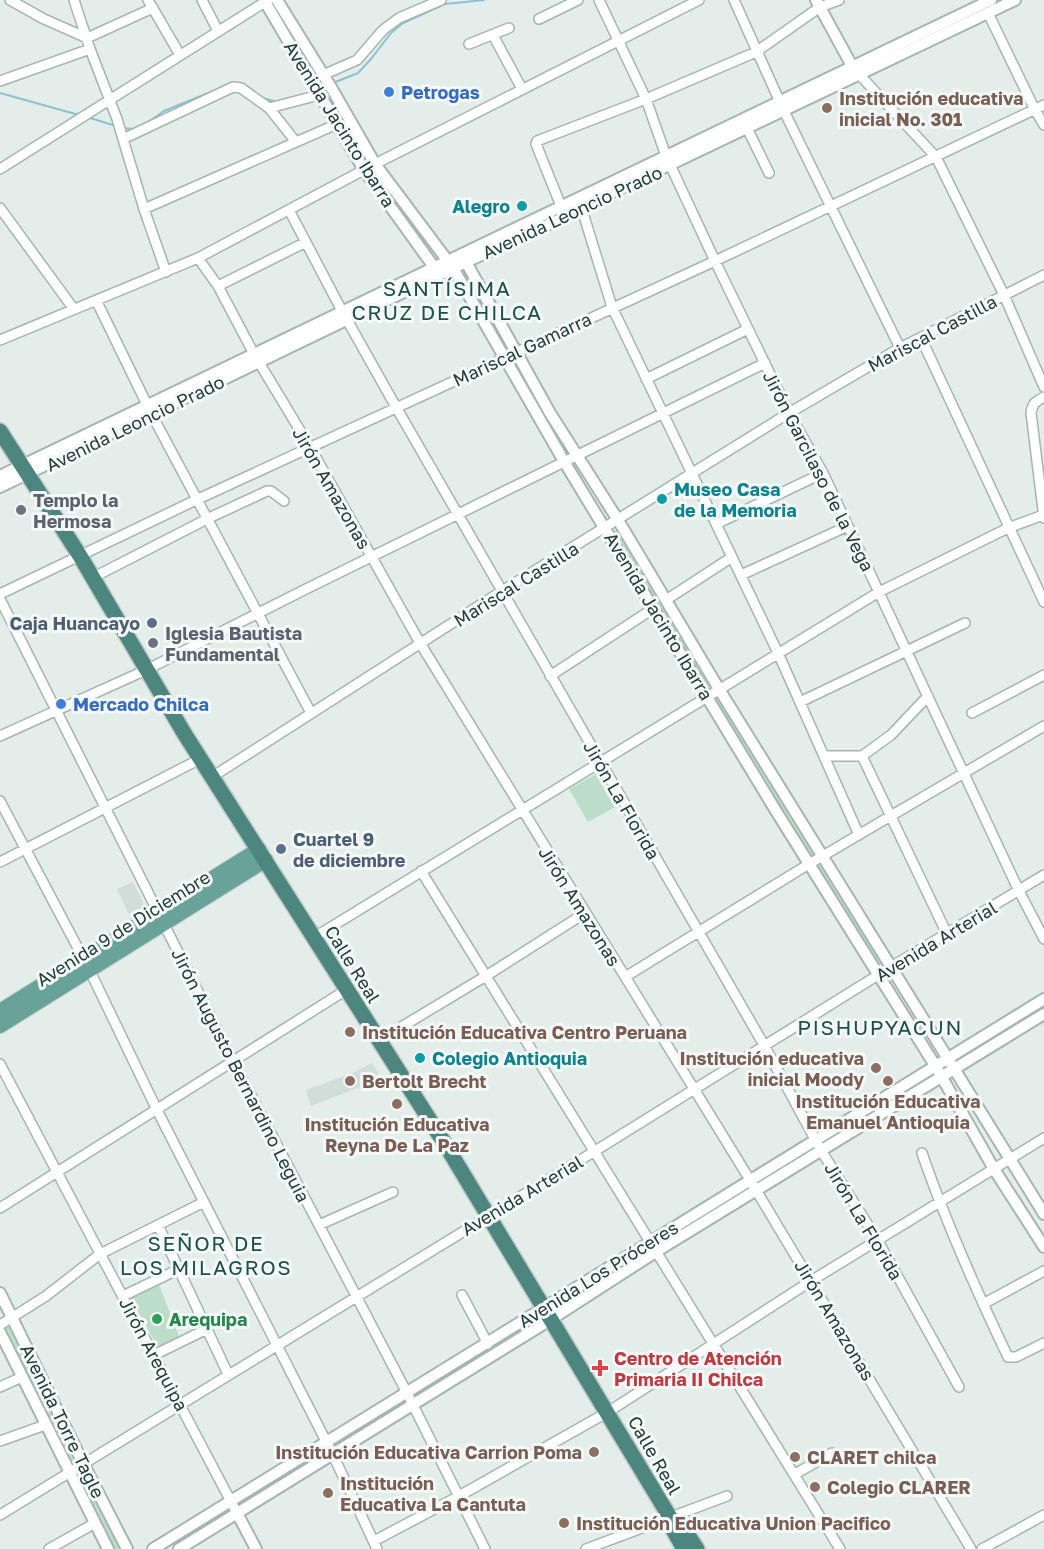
<svg xmlns="http://www.w3.org/2000/svg" width="1044" height="1549" viewBox="0 0 1044 1549" font-family="'Golos Text',sans-serif">
	<rect width="100%" height="100%" fill="#e3ede9"/>
	<path fill="#d1ddd8" d="M133,882l15,30 -17,7 -14,-30z
		M372,1063l8,13 -20,11 -49,19 -5,-16 47,-17z"/>
	<path fill="#bcdec8" d="M617,529l95,157h-5l-95,-152z
		M721,697l95,158 -6,2 -96,-157z
		M596,774l19,33 -27,15 -19,-33z
		M824,864l60,100 -6,1 -61,-98z
		M158,1282l22,57 -21,10 -28,-50v-2z
		M538,1317l3,2 -124,77 -3,-2z
		M9,1325l69,137 -9,5 -68,-138z
		M83,1473l39,76h-12l-35,-71z"/>
	<g fill="none" stroke-linecap="round" stroke-linejoin="round">
		<path stroke="#8cc1d1" stroke-width="2" d="M333,83l25,-10 13,-14 20,-26 12,-10 42,-19 39,-4
			M0,93l79,22
			M263,98l14,4
			M87,117l29,9
			M144,125l20,-14 59,-24
			M122,128l12,1"/>
		<g stroke="#a6b5b1" stroke-width="12">
			<path id="minor" d="M10,0l34,19 43,19 66,-30
				M74,0l16,49 27,70 27,90 22,63
				M148,0l32,55
				M202,0l16,31
				M599,0l47,99 20,57 49,105 74,152 34,60 196,418 25,48
				M734,0l50,111 116,237
				M988,13l47,97 9,15
				M539,19l39,-19
				M493,35l29,54
				M469,44l40,-16
				M856,71l80,86 68,138 40,92
				M323,75l34,-15 26,-30 16,-12 42,-18
				M0,81l90,-32
				M269,108l27,34
				M747,128l22,45
				M123,139l110,-52 8,1 28,20 50,-13
				M0,169l268,-169
				M580,203l32,104 166,346 81,182
				M0,208l73,100
				M144,209l193,-85
				M289,210l53,101 54,96 368,638 58,107 56,89 81,146
				M563,218l-2,-12 -25,-62 1,-3 109,-42 110,-47 64,-45 19,-7
				M198,258l20,28 36,68 56,93 110,196 330,537 221,369
				M218,286l88,-44
				M96,300l56,115 159,298
				M921,338l123,264
				M0,340l198,-82 177,-94 324,-164
				M646,379l102,-50
				M1044,397c-8,4 -12,7 -13,16l13,105
				M716,524l107,-51
				M741,575l107,-49
				M92,578l119,-61 56,-26h4l13,10
				M0,594l196,-94 519,-239 329,-156
				M0,599l233,462 174,332 78,156
				M666,600l66,-43
				M550,676l104,-68
				M800,702l165,-79
				M972,713l72,-38
				M0,736l146,-66 160,-81 459,-226
				M824,756h38l29,-21 37,-39
				M862,756l85,178
				M212,777l290,-186 287,-178 111,-65 144,-73
				M0,801l89,168 68,141 176,345 44,94
				M0,862l200,-103
				M421,871l419,678
				M313,938l566,-346 129,-64 35,-13
				M625,977l184,-113 235,-138
				M378,1041l108,-65 99,-63
				M0,1064l237,449
				M922,1153c24,70 54,137 86,204h8l28,-14
				M0,1208l346,-218
				M158,1225l70,149
				M319,1225l74,-33
				M462,1295l26,49
				M123,1296l56,-27
				M983,1304l61,-33
				M0,1325l46,-29 54,-42 104,-52
				M154,1355l53,-26
				M0,1387l22,-10
				M0,1441l45,-16
				M795,1474l37,-21
				M0,1515l595,-364 296,-184 153,-92
				M374,1541l85,-45 149,-84 203,-131 233,-143
				M49,1549l46,-26
				M586,1549l141,-53
				M982,1549l62,-34"/>
		</g>
		<g stroke="#a6b5b1" stroke-width="14">
			<path id="tertiary" d="M264,0l100,170 70,97 19,1 112,195 211,348 160,256 58,102 50,78
				M277,0l55,89 43,75 72,96 19,2 84,151 68,107 101,169 325,525
				M816,0l36,66
				M0,476l991,-476
				M0,487l466,-225 97,-44 18,-11 434,-207
				M0,1293l83,170 44,86
				M0,1332l108,217
				M237,1513l19,36
				M153,1549l891,-550
				M179,1549l371,-229 107,-69 387,-237"/>
		</g>
		<g stroke="#c1c9c8" stroke-width="16">
			<path id="primary" d="M0,1011l259,-162
				M0,1026l266,-166"/>
		</g>
		<g stroke="#c1c9c8" stroke-width="18">
			<path id="trunk" d="M0,431l80,125 104,177 261,411 226,375v7l13,23
				M676,1521l4,2 17,26"/>
		</g>
		<use href="#minor" stroke="#fff" stroke-width="9"/>
		<use href="#tertiary" stroke="#fff" stroke-width="10"/>
		<use href="#primary" stroke="#68a298" stroke-width="14"/>
		<use href="#trunk" stroke="#4c867e" stroke-width="15"/>
	</g>
	<g fill="#3f7fe0" stroke="#f4f9f7" stroke-width="2">
		<circle cx="389" cy="92" r="6"/>
		<circle cx="61" cy="704" r="6"/>
	</g>
	<g fill="#8d6e63" stroke="#f4f9f7" stroke-width="2">
		<circle cx="827" cy="108" r="6"/>
		<circle cx="350" cy="1032" r="6"/>
		<circle cx="876" cy="1068" r="6"/>
		<circle cx="350" cy="1081" r="6"/>
		<circle cx="888" cy="1081" r="6"/>
		<circle cx="397" cy="1104" r="6"/>
		<circle cx="594" cy="1452" r="6"/>
		<circle cx="795" cy="1457" r="6"/>
		<circle cx="815" cy="1487" r="6"/>
		<circle cx="328" cy="1493" r="6"/>
		<circle cx="564" cy="1523" r="6"/>
	</g>
	<g fill="#0f9aa8" stroke="#f4f9f7" stroke-width="2">
		<circle cx="522" cy="206" r="6"/>
		<circle cx="662" cy="499" r="6"/>
		<circle cx="420" cy="1058" r="6"/>
	</g>
	<g fill="#6b7280" stroke="#f4f9f7" stroke-width="2">
		<circle cx="21" cy="510" r="6"/>
		<circle cx="153" cy="643" r="6"/>
	</g>
	<g fill="#5c6f8a" stroke="#f4f9f7" stroke-width="2">
		<circle cx="152" cy="623" r="6"/>
		<circle cx="281" cy="849" r="6"/>
	</g>
	<circle fill="#2e9e5b" stroke="#f4f9f7" stroke-width="2" cx="157" cy="1319" r="6"/>
	<path fill="#e0444e" stroke="#f4f9f7" stroke-width="2" d="M597 1359h6v6h6v6h-6v6h-6v-6h-6v-6h6z"/>
	<g text-anchor="middle" dominant-baseline="central" stroke-width="6" stroke-linejoin="round" paint-order="stroke">
		<g font-size="18" font-weight="bold" fill="#366cbe" stroke="#f4f9f7" text-anchor="start">
			<text x="401" y="92">Petrogas</text>
			<text x="73" y="704">Mercado Chilca</text>
		</g>
		<g font-size="18" font-weight="bold" fill="#785e54" stroke="#f4f9f7" text-anchor="start">
			<text x="839" y="98">Institución educativa<tspan x="839" dy="21">inicial No. 301</tspan></text>
			<text x="362" y="1032">Institución Educativa Centro Peruana</text>
			<text x="864" y="1058" text-anchor="end">Institución educativa<tspan x="864" dy="21">inicial Moody</tspan></text>
			<text x="362" y="1081">Bertolt Brecht</text>
			<text x="888" y="1101" text-anchor="middle">Institución Educativa<tspan x="888" dy="21">Emanuel Antioquia</tspan></text>
			<text x="397" y="1124" text-anchor="middle">Institución Educativa<tspan x="397" dy="21">Reyna De La Paz</tspan></text>
			<text x="582" y="1452" text-anchor="end">Institución Educativa Carrion Poma</text>
			<text x="807" y="1457">CLARET chilca</text>
			<text x="340" y="1483">Institución<tspan x="340" dy="21">Educativa La Cantuta</tspan></text>
			<text x="827" y="1487">Colegio CLARER</text>
			<text x="576" y="1523">Institución Educativa Union Pacifico</text>
		</g>
		<g font-size="18" fill="#233e39" stroke="#f4f9f7">
			<text transform="translate(340 124) rotate(58)">Avenida Jacinto Ibarra</text>
			<text transform="translate(572 212) rotate(-25)">Avenida Leoncio Prado</text>
			<text transform="translate(932 333) rotate(-28)">Mariscal Castilla</text>
			<text transform="translate(522 349) rotate(-25)">Mariscal Gamarra</text>
			<text transform="translate(135 423) rotate(-26)">Avenida Leoncio Prado</text>
			<text transform="translate(819 471) rotate(63)">Jirón Garcilaso de la Vega</text>
			<text transform="translate(332 488) rotate(60)">Jirón Amazonas</text>
			<text transform="translate(516 584) rotate(-32)">Mariscal Castilla</text>
			<text transform="translate(659 616) rotate(59)">Avenida Jacinto Ibarra</text>
			<text transform="translate(622 800) rotate(60)">Jirón La Florida</text>
			<text transform="translate(580 906) rotate(58)">Jirón Amazonas</text>
			<text transform="translate(123 928) rotate(-32)">Avenida 9 de Diciembre</text>
			<text transform="translate(936 941) rotate(-31)">Avenida Arterial</text>
			<text transform="translate(353 964) rotate(58)">Calle Real</text>
			<text transform="translate(241 1075) rotate(63)">Jirón Augusto Bernardino Leguia</text>
			<text transform="translate(522 1195) rotate(-31)">Avenida Arterial</text>
			<text transform="translate(864 1221) rotate(59)">Jirón La Florida</text>
			<text transform="translate(598 1274) rotate(-32)">Avenida Los Próceres</text>
			<text transform="translate(835 1320) rotate(59)">Jirón Amazonas</text>
			<text transform="translate(154 1354) rotate(62)">Jirón Arequipa</text>
			<text transform="translate(63 1421) rotate(64)">Avenida Torre Tagle</text>
			<text transform="translate(655 1455) rotate(60)">Calle Real</text>
		</g>
		<g font-size="18" font-weight="bold" fill="#0d838f" stroke="#f4f9f7" text-anchor="start">
			<text x="510" y="206" text-anchor="end">Alegro</text>
			<text x="674" y="489">Museo Casa<tspan x="674" dy="21">de la Memoria</tspan></text>
			<text x="432" y="1058">Colegio Antioquia</text>
		</g>
		<g font-size="18" font-weight="bold" fill="#5b616d" stroke="#f4f9f7" text-anchor="start">
			<text x="33" y="500">Templo la<tspan x="33" dy="21">Hermosa</tspan></text>
			<text x="165" y="633">Iglesia Bautista<tspan x="165" dy="21">Fundamental</tspan></text>
		</g>
		<g font-size="18" font-weight="bold" fill="#4e5e75" stroke="#f4f9f7" text-anchor="end">
			<text x="140" y="623">Caja Huancayo</text>
			<text x="293" y="839" text-anchor="start">Cuartel 9<tspan x="293" dy="21">de diciembre</tspan></text>
		</g>
		<g font-size="18" font-weight="bold" fill="#27864d" stroke="#f4f9f7" text-anchor="start">
			<text x="169" y="1319">Arequipa</text>
		</g>
		<g font-size="18" font-weight="bold" fill="#be3a42" stroke="#f4f9f7" text-anchor="start">
			<text x="614" y="1358">Centro de Atención<tspan x="614" dy="21">Primaria II Chilca</tspan></text>
		</g>
		<g font-size="21" letter-spacing="1.5" fill="#1f5048" stroke="#f4f9f7">
			<text x="447" y="288">SANTÍSIMA<tspan x="447" dy="24">CRUZ DE CHILCA</tspan></text>
			<text x="880" y="1027">PISHUPYACUN</text>
			<text x="206" y="1243">SEÑOR DE<tspan x="206" dy="24">LOS MILAGROS</tspan></text>
		</g>
	</g>
</svg>
